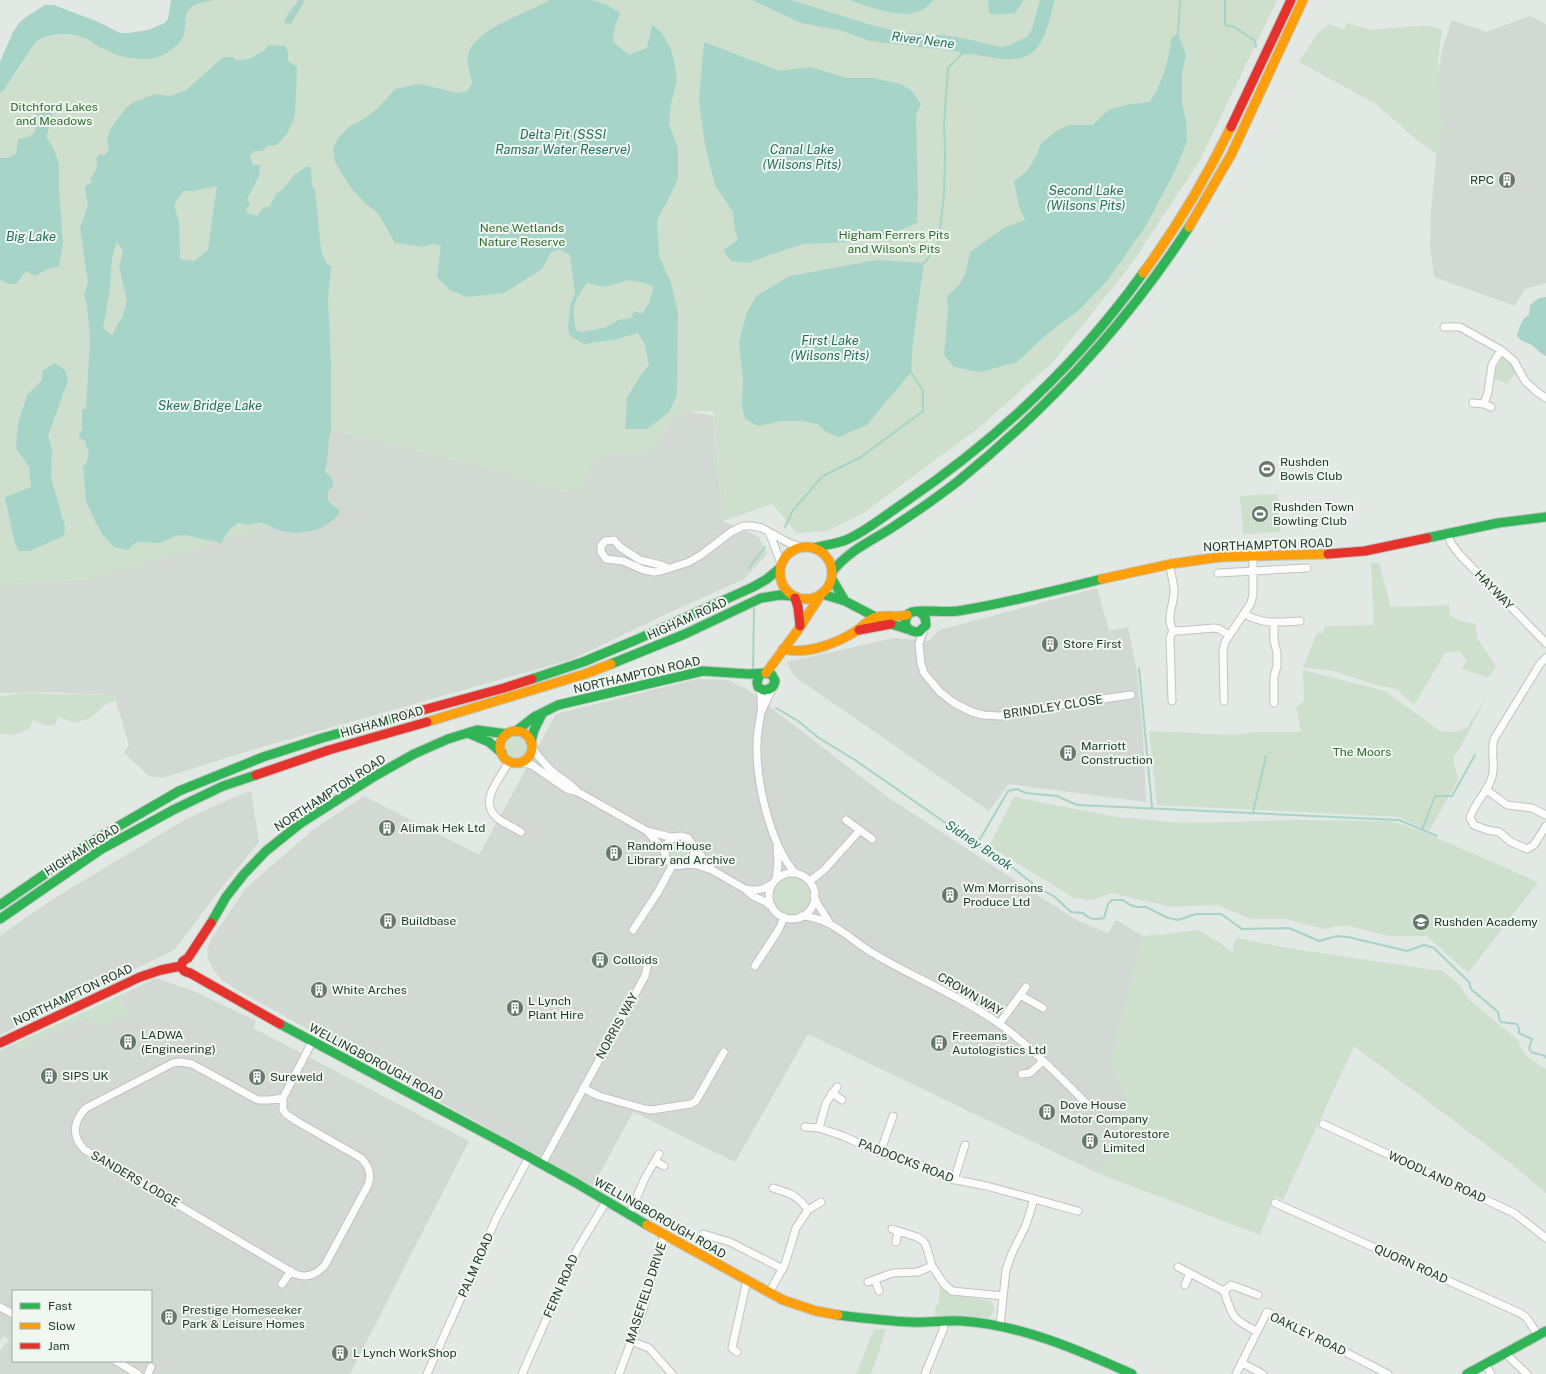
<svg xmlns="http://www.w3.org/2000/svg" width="1546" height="1374" font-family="'Public Sans',sans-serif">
<rect width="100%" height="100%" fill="#e2e8e3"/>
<path fill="#d1d9d2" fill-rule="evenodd" d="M1530,16L1546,24V283L1525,289L1515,306L1434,277L1430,244L1431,211L1440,121L1438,74L1442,50L1452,20L1486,32Z
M686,411L713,416L723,521L759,537L767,554L744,579L662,616L573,659L248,751L163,778L149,776L124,753L129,745L114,695L47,692L0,693V585L89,579L139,564L331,430L485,467L565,492L585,483L592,463L602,456L613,453L643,455L655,448L671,422L678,415Z
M1097,588L1109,631L1128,627L1137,672L1143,735L1146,802L1009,784L989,811L794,676L787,662L894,638L929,641L939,630Z
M697,679L728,680L748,690L886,796L1076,920L1108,933L1116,920L1143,936L1111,1063L1128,1103L1100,1174L808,1034L735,1162L633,1112L593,1186L237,990L222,980L214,971L209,961L207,952L210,941L246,888L314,829L364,796L479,855L556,714Z
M251,791L259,842L222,887L174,950L0,1035V936L50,901L184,820L230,799Z
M156,978L196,992L256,1021L253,1028L469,1141L350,1374H0V1351L9,1340L4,1336L0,1341V1051L14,1044L18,1050L88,1016L128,1014L119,996ZM13,1291H151V1361H13Z"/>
<path fill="#cee0cd" d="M214,0H1277L1199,162L1130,266L1053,362L976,430L862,514L827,531L797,533L772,504L723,521L713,411C681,411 678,410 661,438C658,443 655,449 650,452C635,461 617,448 602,456C585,465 590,485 578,490C563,497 532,481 516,478V477L485,467L331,430L323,512L89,579L0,585V93L4,90L22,64L29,50L37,40L58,35L80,36L100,48C108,48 116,55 123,57C132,60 140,59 149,59L186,21C187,4 200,4 214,0Z
M1347,23L1371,30L1426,25L1442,29L1438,61L1441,125L1438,155L1418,141L1376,104L1299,62L1317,34L1330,24L1344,30Z
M1503,356L1516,368V373L1507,384L1493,378L1496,368Z
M1278,494L1280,532L1243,534L1240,496Z
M1371,563H1379L1391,607L1449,605L1450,615L1459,621L1476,624L1477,638L1496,666L1488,678L1461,668L1467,661L1459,651L1445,653L1414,705L1396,689L1380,686L1333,671L1303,667L1317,633H1323L1325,626L1374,625Z
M1303,670L1385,691L1440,731L1455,732L1467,728L1488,693L1465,739L1453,758L1458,780L1429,831L1399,817L1157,805L1149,731L1234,735L1258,732H1301L1296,708L1304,701Z
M21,693L114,695L115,701L106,704L91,718L74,723L59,717L55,725L47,726L33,720L29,729L14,735L0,734V697Z
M506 747a11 11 0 1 1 22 0a11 11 0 1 1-22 0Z
M1014,797L1116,817L1182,823L1298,820L1392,821L1428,834L1538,882L1468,973L1427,936H1389L1345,925L1323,929L1287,919H1251L1218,905L1171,907L1112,893L1091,900L1074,898L989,846Z
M669 851a11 11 0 1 1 22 0a11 11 0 1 1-22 0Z
M774 896a18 18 0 1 1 36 0a18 18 0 1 1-36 0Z
M1198,930L1220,943L1233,953V946L1237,938L1287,948L1442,971L1460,985L1468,999L1519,1041C1520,1055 1535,1062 1546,1069V1193L1509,1162L1354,1046L1283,1200L1275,1196L1260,1235L1100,1174L1128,1103L1111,1063L1143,936L1167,934Z
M119,996L128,1014L95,1028L88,1016L18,1050L14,1044Z
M939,1286L951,1294L991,1301L994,1306L993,1313L988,1318L960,1315L935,1317V1308C941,1302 940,1294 939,1286Z
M874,1329H886L875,1364L870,1374H856Z"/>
<path fill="#a6d4c8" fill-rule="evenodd" d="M171,0H214C206,2 194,3 189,10C184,16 186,27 184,34C180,47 161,59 147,59C137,59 127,59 117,55C111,53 106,48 100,48C94,44 88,39 81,37C69,32 43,34 34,44L4,90L0,93V62L13,32L19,23L26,17L45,5H54L96,21L120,33H128L148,30L165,23L168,19Z
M297,0H305L291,24L284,23L289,12L297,3Z
M550,0H592L607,5L620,13L615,26L613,42L629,55L647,48L652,25L662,33L671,49L675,66L677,80L671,104L669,124L678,148V178L669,198L657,220L659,256L671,283L678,313L677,395L669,412L647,429H625L627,398L640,376L649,365L645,344L638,333L617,339L584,344L570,336L568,327L570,306L575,293L570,255L560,249L551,252L542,269L504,293L467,297L450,290L437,277L441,246L433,244L423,247L395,243L378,213L365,203L351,188L341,172L335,162L333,149L338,138L349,127L365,118L378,108L395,89L420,84L458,93L467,91L472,83C471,76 466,61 468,55C474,28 529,13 550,0ZM628,280L645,283L654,287L649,303L642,314L634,311L631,318L618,320L604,328L581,332L576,330C571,304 573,304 587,283L605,287Z
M752,0H791L871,25L906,33L941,35L967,39L1000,47L1011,45L1028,36L1032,29L1040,0H1055C1050,14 1048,31 1040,44C1026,66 999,59 978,55C972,54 966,55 960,54V52L955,51L870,41L843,31L801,23Z
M849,0H934C930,3 926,8 922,10C902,21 869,6 849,0Z
M988,0H1024L1015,13L996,15L989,13Z
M1178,33L1186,54L1182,74V104L1186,120L1187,141L1174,173L1145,227L1108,280L1079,310L1046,335L1017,362L981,372L954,367L944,355L948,311L947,296C967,279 965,276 970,252L1005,227L1025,220L1019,206L1014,181L1027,171L1035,158L1041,144L1056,131L1069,125H1093L1108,110L1126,105L1150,102C1162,83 1169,61 1171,39Z
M704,42L780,71L810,67L847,78H874L900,84L911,90L921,104L916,115L918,196L917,223L893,233L847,242L803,244L775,253L749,263L731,261L723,250L738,240L735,230L733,212L715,185L705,145L699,100Z
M268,45L285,46L288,51V61L297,67L295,116L287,134L275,146L269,145L262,151H254L250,156L253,165H260L259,176L247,199L250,204L246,209L248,213L257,216L263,208L270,206L276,194L283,189L294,175L307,166L311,168L312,186L315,189L321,250L326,263L331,267L328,298L331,365V430C327,444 329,458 325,472C331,476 333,479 333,487L329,490C325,503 331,503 340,511C330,530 301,536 282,531C275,529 269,525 262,523C256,522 252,525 247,525C244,525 241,523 238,523L229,530L221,543L185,535L176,536L160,543L139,542L133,544L128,550L114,547L103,535L95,521L86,501L83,465H86L89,449L86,447V442L80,438L79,434L82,430V410L86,408C87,403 86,398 87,393L90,339L87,304L84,294L88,283L80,228L88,206L85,188L87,185L91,183V178C96,171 99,167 96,159L100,154L104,155L109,151L107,139L111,128L126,108L134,102L154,94L169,96L185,91L223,57H233L236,60C248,61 256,56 266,49ZM217,186L208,250L194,261L180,259L179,222L174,205L183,191H194ZM117,242L123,252L119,266L127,301L122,317L112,335L103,328L110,290L112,257Z
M41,101L49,108L53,115L46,137L53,147L59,164V189L63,244L59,267L48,269L35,276L26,271L16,284H9L0,280V158H8L16,153L18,139L28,137L35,132L37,119L33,108Z
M877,260L924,263L913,341L911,372L867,425L839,437L826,432L818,424L801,421H782L758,426L745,419L742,406L743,379L739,342L746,315L756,296L790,276Z
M1546,297V356C1540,353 1538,350 1533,346C1527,341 1523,344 1517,336C1520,327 1520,320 1529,315L1530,305L1539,298Z
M55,363L65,370L68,380L48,436L52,451L51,478L65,527L64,536L29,551H19L15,544L5,497L31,487L29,467L16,448L18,424L27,395L42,380V371Z"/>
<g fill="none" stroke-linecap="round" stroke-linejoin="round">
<path stroke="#a6d4c8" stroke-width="2" d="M1225,0V23L1226,25L1234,27L1255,41L1256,47
M1178,33L1180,0
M924,263L938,246L944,195L945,154L944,124L948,68L964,52
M785,527L793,510L823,476L861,457L923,411V391L911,372
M749,568L765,547
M753,668L754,609
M1139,668L1152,807
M776,708L798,721L819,738L855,760L999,860L1013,868L1037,887L1055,897L1071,912L1083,913C1090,920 1095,920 1104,918L1108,904L1112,900H1123L1130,905L1138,907H1146L1168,918L1178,920L1196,914H1221L1242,929L1289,928L1319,941L1337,936L1348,937L1407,951L1424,945L1434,948L1469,982L1471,989L1498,1012L1499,1018L1501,1022L1517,1024L1519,1029V1033L1532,1039L1529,1048L1531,1052L1545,1056L1546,1058
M1253,813L1266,756
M1422,830L1435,796H1452L1475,755
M973,842L980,839L1008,791L1017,789L1026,793L1057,796L1077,805L1399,820L1437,836"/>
<g stroke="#bfc4c0" stroke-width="9">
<path id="street" d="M1444,327H1460L1501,350L1514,361L1525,381L1537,392L1546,398
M1473,403L1484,404L1491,407
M1484,404L1488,392L1492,365L1501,350
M769,532L781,563
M1447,533L1451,543L1459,554L1546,643
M1169,564C1171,572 1173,581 1174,589C1175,603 1165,618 1173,630
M668,568L661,565L640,560L620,547L614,540L605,541L601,546V552L606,559L623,561L644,570L654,572L661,571L689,562L701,555L731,532L743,526H752L762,528L789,543L801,547
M1218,573L1307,568
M1245,614C1263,625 1280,622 1300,621
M1274,622V641L1277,652V666L1274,677V703
M924,629L919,644L921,664L924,673L940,692L954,703L972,712L983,715L1000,716L1027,713L1060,705L1131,695
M1173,630L1178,631L1214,628L1219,629L1229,635
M1546,658L1540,664L1494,739C1490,752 1496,764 1492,777C1488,792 1474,803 1470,818L1474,825L1487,830L1499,832L1511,842L1527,849L1534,845L1546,826
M760,689C761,697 762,706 761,713C759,724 757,733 757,744C756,782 770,844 795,873
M1172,701L1170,638L1173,630
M1224,701L1223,650L1225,642L1251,603L1253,594V555
M762,710L773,687
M532,748C539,757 545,765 553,772C562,779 571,784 578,792
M509,761C502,777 477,800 497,818C503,823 514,827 521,832
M521,762L532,765L567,789L578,792L647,831L665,852
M1487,790L1507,805L1532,808L1546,815
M846,820L872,839
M647,831L670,837L682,836L688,838L712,870
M675,837C670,840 667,842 665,848C661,871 698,872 694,847
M687,864L697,865L712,870L745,889L753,896L764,901L772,907
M769 896a23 23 0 1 1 46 0a23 23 0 1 1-46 0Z
M776,879L778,864L777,847
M810,881L824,870L860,830
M745,889C756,891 763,890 772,884
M814,896L817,903L829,922
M802,916C833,918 851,941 876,955C917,979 962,997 1001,1025C1032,1048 1059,1076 1086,1103
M633,930L658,892L673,864
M755,966L779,929L784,917
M1020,995L1043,1008
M999,1024L1026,987
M1022,1074L1030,1073L1043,1061
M583,1088L599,1096L645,1109L651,1110L691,1104L696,1101L724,1052
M832,1093L842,1100
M283,1098L269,1100H258L192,1064L180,1062L173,1063L86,1108C73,1121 71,1137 85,1150L295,1274C307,1279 317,1274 325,1265L368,1185C372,1174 369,1166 361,1158L298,1122L286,1114L283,1110V1098L312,1042
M1323,1124L1514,1213L1546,1238
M805,1127L819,1128L843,1136L880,1153L921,1165L946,1178L987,1186L1078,1211
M819,1128L826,1103L837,1087
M880,1153L893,1116
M655,1161L664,1166
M542,1164L645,976L648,963
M954,1180L965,1145
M773,1188C790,1193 797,1195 808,1210L821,1202
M1275,1203L1520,1313L1526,1317L1538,1335
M629,1215L645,1178L659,1154
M892,1229L917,1237L923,1241L926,1245L932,1266L944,1284L952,1291L1003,1296
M703,1234L730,1242L783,1269
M896,1242L898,1232
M1178,1267L1224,1291C1232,1316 1232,1319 1256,1331
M875,1280L879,1291
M868,1282L893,1273L918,1272L932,1266
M282,1284L291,1271
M1185,1285L1190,1273
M1224,1291L1231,1285L1258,1295
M769,1293L785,1264L796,1228L808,1210
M0,1307L13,1314
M1000,1326L1006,1270L1012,1253L1026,1225L1034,1199
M631,1341L649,1348L672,1374
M737,1352L732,1348L747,1280
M1505,1353L1527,1374
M116,1361L138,1374
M1242,1363L1263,1374
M1485,1364L1491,1374
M148,1374L151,1367
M427,1374L497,1217L529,1157
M522,1374L578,1248L606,1202
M619,1374L643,1310L656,1255L665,1235
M925,1374L943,1330L945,1321
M1236,1374L1267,1312L1388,1374"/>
</g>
<g stroke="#c0c6c1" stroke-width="11">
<path id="fast" d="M1427,538L1498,523L1546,517
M814,548C824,545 836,544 846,540C865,532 887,514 905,502C996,440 1079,362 1143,273
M832,572C847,552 869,542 890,529C913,514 935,499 957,482C1046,410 1127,323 1189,227
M832,579L845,601
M822,594L845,601L885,622L907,629
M920,612L925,617L926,625L919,632C911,632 906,629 905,621L908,614L912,612C927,609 943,613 958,611C1007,603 1054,591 1102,579
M611,664L685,634L761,598L780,595L791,596
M532,679L583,662L638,639L753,587L767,579L779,569
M516,731L534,717L558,705L703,671L749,674L766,673L772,675L775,681C774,687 770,690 763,690L758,687L757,682L760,674
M468,733L489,742L502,753
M531,742L534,730L542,714
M0,905L93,841L179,791L263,757L322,738L401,716
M0,919L100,850L173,810L223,786L256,775
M211,923L226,897L244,874L266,851L301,823L375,776L414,754L448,739L477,730L507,734
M280,1024L507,1145L576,1183L647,1225
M838,1315C862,1318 887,1321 911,1322C928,1323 945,1320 962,1321C1022,1325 1078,1350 1132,1374
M1467,1374L1546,1331"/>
</g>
<g stroke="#c0c6c1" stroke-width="11">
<path id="slow" d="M1189,227L1231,155L1303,0
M1143,273C1177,227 1206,178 1231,127
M780 573a26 26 0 1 1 52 0a26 26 0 1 1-52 0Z
M1102,579L1171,564L1220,557L1328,554
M783,649C806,655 836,644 856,631C862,627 867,621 874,618C884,614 896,618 907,615
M766,673L798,630L820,596
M427,722L585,674L611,664
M500 747a16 16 0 1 1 32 0a16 16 0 1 1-32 0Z
M647,1225L783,1300L816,1311L838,1315"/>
</g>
<g stroke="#c0c6c1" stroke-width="11">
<path id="jam" d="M1231,127L1291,0
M1328,554L1365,551L1427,538
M795,598L798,607L800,626
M859,630L891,624
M401,716L504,688L532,679
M256,775L329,750L427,722
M211,923L188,958L183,961L181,966C183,971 185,972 190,973L280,1024
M0,1043L140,977L161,970L181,966"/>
</g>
<use href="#street" stroke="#fbfcfb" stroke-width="7"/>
<use href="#fast" stroke="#30b455" stroke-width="9"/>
<use href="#slow" stroke="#ff9f0a" stroke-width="9"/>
<use href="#jam" stroke="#e5322d" stroke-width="9"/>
</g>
<defs>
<g id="building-disc" transform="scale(0.9)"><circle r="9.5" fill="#65766b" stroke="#f0f7f1"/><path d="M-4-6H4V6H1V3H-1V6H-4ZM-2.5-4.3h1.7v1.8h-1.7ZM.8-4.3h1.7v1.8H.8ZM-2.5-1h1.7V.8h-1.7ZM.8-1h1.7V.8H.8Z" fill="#fff"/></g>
<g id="stadium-disc" transform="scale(0.9)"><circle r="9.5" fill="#65766b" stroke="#f0f7f1"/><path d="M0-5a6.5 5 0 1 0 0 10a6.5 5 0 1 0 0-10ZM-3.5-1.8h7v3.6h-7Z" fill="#fff"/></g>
<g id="school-disc" transform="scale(0.9)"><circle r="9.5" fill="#65766b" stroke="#f0f7f1"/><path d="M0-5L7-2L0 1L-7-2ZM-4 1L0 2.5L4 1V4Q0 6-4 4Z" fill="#fff"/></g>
</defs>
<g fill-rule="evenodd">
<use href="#building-disc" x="1507" y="180"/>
<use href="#stadium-disc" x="1267" y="469"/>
<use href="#stadium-disc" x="1260" y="514"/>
<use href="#building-disc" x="1050" y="644"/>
<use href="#building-disc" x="1068" y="753"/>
<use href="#building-disc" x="387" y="828"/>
<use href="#building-disc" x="614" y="853"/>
<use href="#building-disc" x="950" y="895"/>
<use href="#building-disc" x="388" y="921"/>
<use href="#school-disc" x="1421" y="922"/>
<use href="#building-disc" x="600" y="960"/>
<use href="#building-disc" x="319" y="990"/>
<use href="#building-disc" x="515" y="1008"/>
<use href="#building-disc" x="128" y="1042"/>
<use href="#building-disc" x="939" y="1043"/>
<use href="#building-disc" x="49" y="1076"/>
<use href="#building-disc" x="257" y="1077"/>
<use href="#building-disc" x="1047" y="1112"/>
<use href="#building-disc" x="1090" y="1141"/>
<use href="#building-disc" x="169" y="1317"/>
<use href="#building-disc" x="340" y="1353"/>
</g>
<g text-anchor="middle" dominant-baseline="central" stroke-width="4" stroke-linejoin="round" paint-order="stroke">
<g font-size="12" fill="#306c30" stroke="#f0f7f1">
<text x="54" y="107">Ditchford Lakes<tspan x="54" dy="14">and Meadows</tspan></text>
<text x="522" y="228">Nene Wetlands<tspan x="522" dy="14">Nature Reserve</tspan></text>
<text x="894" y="235">Higham Ferrers Pits<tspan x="894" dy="14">and Wilson's Pits</tspan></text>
<text x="1362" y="752">The Moors</text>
</g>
<g font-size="12" fill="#22392a" stroke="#f0f7f1" text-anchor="start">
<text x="1494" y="180" text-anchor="end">RPC</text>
<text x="1280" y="462">Rushden<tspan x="1280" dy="14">Bowls Club</tspan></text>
<text x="1273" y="507">Rushden Town<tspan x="1273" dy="14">Bowling Club</tspan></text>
<text x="1063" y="644">Store First</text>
<text x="1081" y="746">Marriott<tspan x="1081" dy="14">Construction</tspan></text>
<text x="400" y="828">Alimak Hek Ltd</text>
<text x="627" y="846">Random House<tspan x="627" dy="14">Library and Archive</tspan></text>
<text x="963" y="888">Wm Morrisons<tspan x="963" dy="14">Produce Ltd</tspan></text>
<text x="401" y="921">Buildbase</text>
<text x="1434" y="922">Rushden Academy</text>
<text x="613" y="960">Colloids</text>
<text x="332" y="990">White Arches</text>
<text x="528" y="1001">L Lynch<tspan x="528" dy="14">Plant Hire</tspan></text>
<text x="141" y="1035">LADWA<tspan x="141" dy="14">(Engineering)</tspan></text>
<text x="952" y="1036">Freemans<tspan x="952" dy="14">Autologistics Ltd</tspan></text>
<text x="62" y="1076">SIPS UK</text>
<text x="270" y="1077">Sureweld</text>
<text x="1060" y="1105">Dove House<tspan x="1060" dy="14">Motor Company</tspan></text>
<text x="1103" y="1134">Autorestore<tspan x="1103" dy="14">Limited</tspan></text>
<text x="182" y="1310">Prestige Homeseeker<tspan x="182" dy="14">Park &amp; Leisure Homes</tspan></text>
<text x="353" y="1353">L Lynch WorkShop</text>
</g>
<g font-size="12" fill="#22392a" stroke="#f0f7f1">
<text transform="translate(1268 545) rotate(-2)">NORTHAMPTON ROAD</text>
<text transform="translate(1494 590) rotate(46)">HAYWAY</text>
<text transform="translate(687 619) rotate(-24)">HIGHAM ROAD</text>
<text transform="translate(637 675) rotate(-13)">NORTHAMPTON ROAD</text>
<text transform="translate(1053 707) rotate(-9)">BRINDLEY CLOSE</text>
<text transform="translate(382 722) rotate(-16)">HIGHAM ROAD</text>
<text transform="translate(330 793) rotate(-33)">NORTHAMPTON ROAD</text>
<text transform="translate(82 850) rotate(-32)">HIGHAM ROAD</text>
<text transform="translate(970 994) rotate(30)">CROWN WAY</text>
<text transform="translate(73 995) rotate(-25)">NORTHAMPTON ROAD</text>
<text transform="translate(617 1026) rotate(-61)">NORRIS WAY</text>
<text transform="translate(376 1062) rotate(28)">WELLINGBOROUGH ROAD</text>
<text transform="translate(906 1161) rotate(21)">PADDOCKS ROAD</text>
<text transform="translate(1437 1177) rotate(25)">WOODLAND ROAD</text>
<text transform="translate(135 1179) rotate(30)">SANDERS LODGE</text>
<text transform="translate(660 1218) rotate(30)">WELLINGBOROUGH ROAD</text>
<text transform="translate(1411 1264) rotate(24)">QUORN ROAD</text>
<text transform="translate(476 1265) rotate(-66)">PALM ROAD</text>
<text transform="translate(561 1286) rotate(-66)">FERN ROAD</text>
<text transform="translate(646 1293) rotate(-72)">MASEFIELD DRIVE</text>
<text transform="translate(1308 1334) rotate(26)">OAKLEY ROAD</text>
</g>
<g font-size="13" font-style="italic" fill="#226f5e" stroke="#f0f7f1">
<text transform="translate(923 40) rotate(7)">River Nene</text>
<text x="563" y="134">Delta Pit (SSSI<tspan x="563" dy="15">Ramsar Water Reserve)</tspan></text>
<text x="802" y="149">Canal Lake<tspan x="802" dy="15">(Wilsons Pits)</tspan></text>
<text x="1086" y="190">Second Lake<tspan x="1086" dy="15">(Wilsons Pits)</tspan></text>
<text x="31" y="236">Big Lake</text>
<text x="830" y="340">First Lake<tspan x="830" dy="15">(Wilsons Pits)</tspan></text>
<text x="210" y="405">Skew Bridge Lake</text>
<text transform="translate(979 845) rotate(34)">Sidney Brook</text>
</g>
</g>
<rect x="12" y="1290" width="140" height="72" fill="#f0f7f1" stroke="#9eaba1"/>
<rect x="20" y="1303" width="20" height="6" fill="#30b455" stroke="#9eaba1"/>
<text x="48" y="1310" font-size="12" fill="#22392a">Fast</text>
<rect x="20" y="1323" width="20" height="6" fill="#ff9f0a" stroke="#9eaba1"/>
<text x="48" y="1330" font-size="12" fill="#22392a">Slow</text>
<rect x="20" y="1343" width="20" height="6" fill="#e5322d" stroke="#9eaba1"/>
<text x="48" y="1350" font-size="12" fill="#22392a">Jam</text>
</svg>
